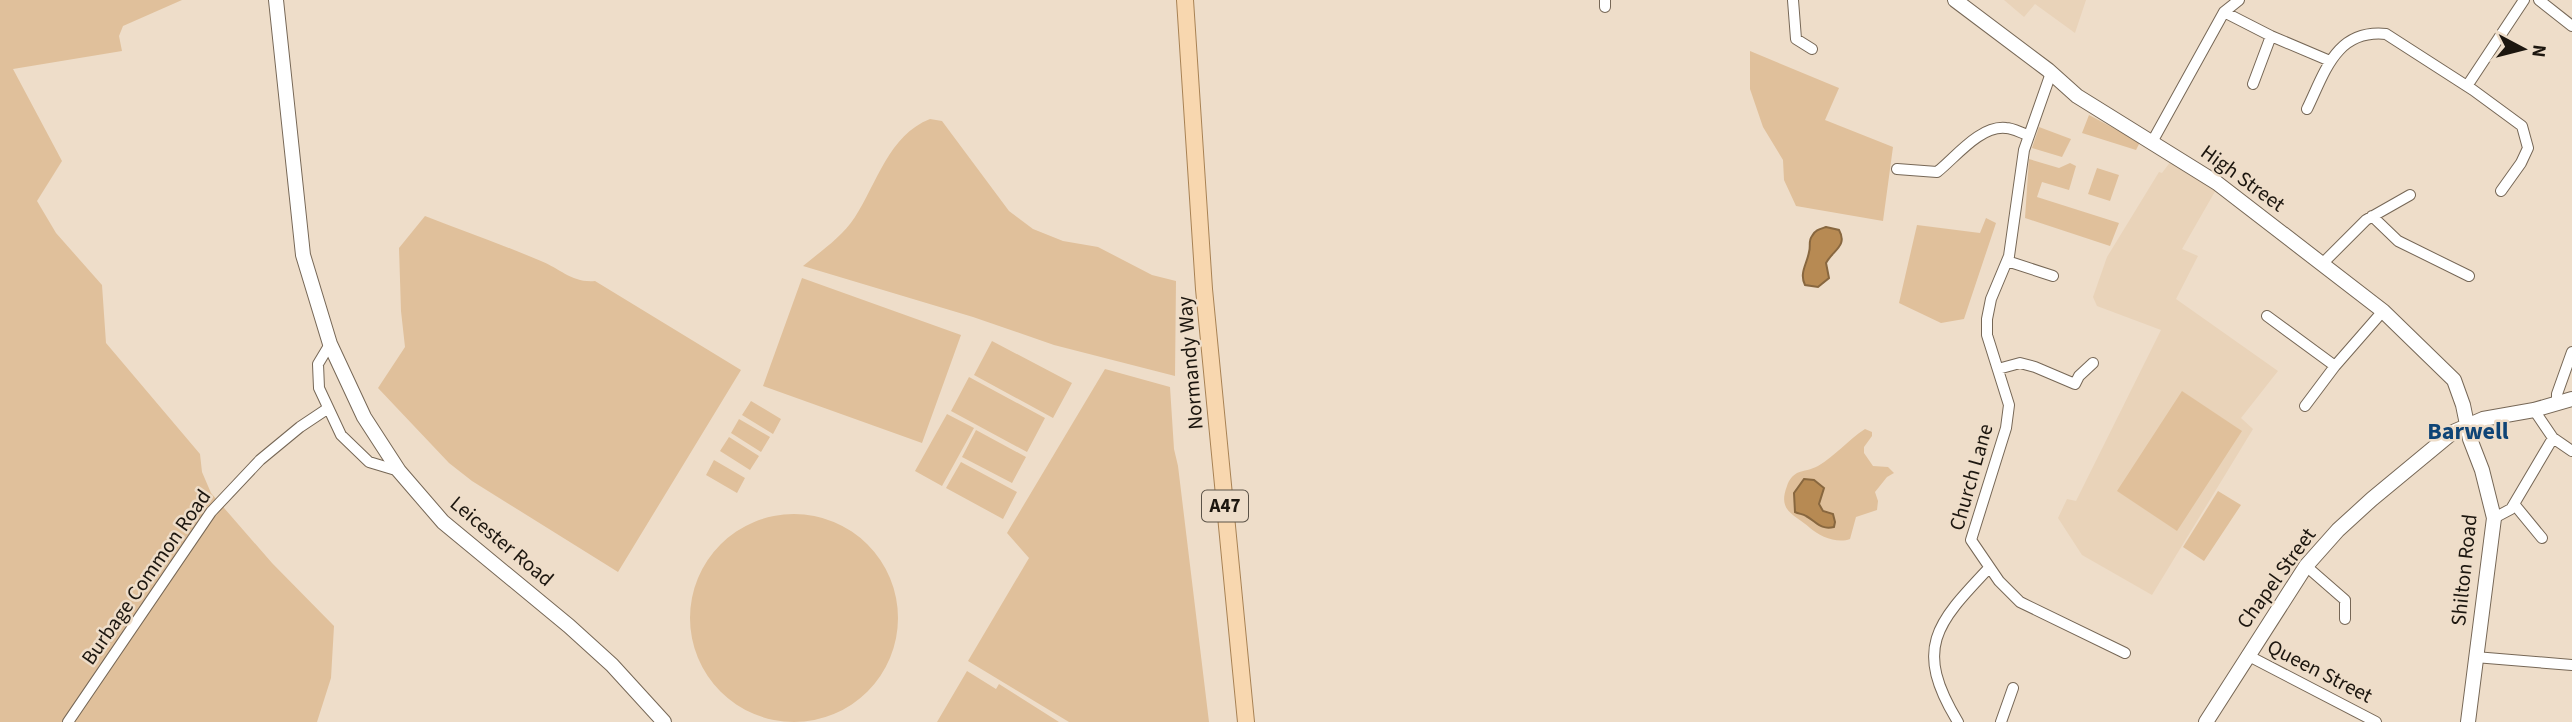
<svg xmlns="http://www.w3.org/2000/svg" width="2572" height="722" font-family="'Source Sans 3',sans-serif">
<rect width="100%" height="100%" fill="#eeddc9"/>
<path fill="#e9d3b9" d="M2004,0H2086L2075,33L2035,4L2024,17Z
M2171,161L2217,188L2182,249L2198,256L2176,299L2278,371L2241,418L2253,429L2152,595L2082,555L2058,518L2067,499L2076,501L2161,330L2097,306L2093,297L2107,257L2159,172L2162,173Z"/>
<path fill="#e0c09b" d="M0,0H182L123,26L119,36L122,51L13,69L62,161L37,201L56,233L102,285L106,343L200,454L202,472L211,493L272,563L334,626L331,678L317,722H0Z
M1750,51L1839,88L1825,120L1893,147L1883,221L1796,206L1784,180L1783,160L1763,127L1750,89Z
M2089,115L2140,142L2136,150L2082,133Z
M930,119L942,121L1009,211L1033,229L1063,241L1098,247L1152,275L1176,281L1175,376L1054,345L973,317L803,266C822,250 841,238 855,217C877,183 889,135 930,119Z
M2039,127L2071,139L2062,157L2032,148Z
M2029,159L2059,168L2070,163L2076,166L2069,190L2042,182L2037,197L2119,223L2110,246L2025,218Z
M2097,168L2119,175L2110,201L2088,194Z
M425,216C464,231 503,245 541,261C561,269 572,283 595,281L741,370L618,572L472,481L449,463L378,388L405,347L401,311L399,248Z
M1986,218L1996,223L1964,319L1941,323L1899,303L1917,225L1980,233Z
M802,278L961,335L922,443L763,386Z
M992,341L1072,383L1053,418L974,375Z
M1105,369L1170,387L1174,449L1178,466L1209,722H1069L968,661L1029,558L1007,533Z
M969,377L1045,418L1027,452L951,411Z
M2182,391L2242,431L2177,531L2117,491Z
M751,401L781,419L773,434L742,415Z
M947,414L974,428L942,486L915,471Z
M739,419L770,437L761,452L731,433Z
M1865,429L1872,432V436L1864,447V453L1873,466L1888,467L1894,473L1887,477L1875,492L1878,501L1877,510L1856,517L1850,539C1837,544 1819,536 1810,528C1795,514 1777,512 1787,486C1789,480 1792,476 1797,473C1804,470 1811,470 1818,466C1835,456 1848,440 1865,429Z
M976,430L1026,457L1012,483L962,457Z
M729,437L759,456L750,470L720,451Z
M714,460L745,478L737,493L706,475Z
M961,462L1017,492L1003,519L946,488Z
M2218,491L2241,505L2204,561L2183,547Z
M690 618a104 104 0 1 1 208 0a104 104 0 1 1-208 0Z
M967,671L996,689L999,684L1059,722H937Z"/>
<path fill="#b78a53" stroke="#88673f" stroke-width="2" d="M1826,227L1839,230C1848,246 1833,250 1826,263L1829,278L1818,287L1805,285C1799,273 1807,264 1809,252C1811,246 1808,241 1812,236C1815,230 1820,229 1826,227Z
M1804,479L1814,480L1824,488L1819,504L1823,511L1833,514L1835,522L1834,527C1820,530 1817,522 1806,516C1803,514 1799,514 1795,512L1794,493Z"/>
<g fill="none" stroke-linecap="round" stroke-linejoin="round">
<g stroke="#766756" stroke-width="12">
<path id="street" d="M1793,0L1796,39L1812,49
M2539,0L2572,26
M1605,7V0
M2224,12L2271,36L2330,61
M2051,73L2024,150L2009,256L1991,299L1987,319V335L2009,405L2006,428L1971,540L1999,581L2020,602L2125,653
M2253,84L2271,36
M2467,86L2524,0
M2307,109C2325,72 2336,29 2386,34L2473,90L2522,126L2528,148L2521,163L2501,191
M2152,142L2224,12L2239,0
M1897,169L1937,172C1955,158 1980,125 2006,128C2013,128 2021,133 2028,135
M2372,216L2398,241L2469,276
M2007,261L2053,276
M2322,264L2366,220L2410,195
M2267,316L2335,366
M330,344L318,364L319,388L341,435L369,462L399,471
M1998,369L2020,363L2035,367L2075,384L2079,376L2093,363
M2557,404V394L2572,352
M2305,406L2335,366L2383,311
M2534,410L2553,438L2572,451
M2514,504L2542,538
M2494,518L2511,509L2553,438
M2306,566L2345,600V619
M2247,655L2376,722
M2475,657L2572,665
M68,722L211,512L260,460L300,427L327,409
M1958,722C1913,648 1936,624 1989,568
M2001,722L2013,688"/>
</g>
<g stroke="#766756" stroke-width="16">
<path id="secondary" d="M276,0L303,255L330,344L364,417L399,471L443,522L569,626L612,665L664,722
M1955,0L2048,70L2077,96L2217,183L2383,311L2454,380L2463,405L2470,439L2482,470L2494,518L2468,722
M2206,722L2306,566L2338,530L2372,499L2453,432L2483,419L2534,410L2572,399"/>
</g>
<g stroke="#a88254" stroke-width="18">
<path id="primary" d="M1185,0L1204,289L1246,722"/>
</g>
<use href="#street" stroke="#fff" stroke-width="10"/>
<use href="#secondary" stroke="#fff" stroke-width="14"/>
<use href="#primary" stroke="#f8d7af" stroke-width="16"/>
</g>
<g text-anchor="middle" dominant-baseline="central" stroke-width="5" stroke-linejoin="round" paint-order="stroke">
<rect fill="#eeddc9" stroke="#5b5247" stroke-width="2" x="1202" y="490.5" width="46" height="31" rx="5"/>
<g font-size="19" font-weight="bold" fill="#1c160f">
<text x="1225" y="506">A47</text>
</g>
<g font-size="21" fill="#1c160f" stroke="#eeddc9">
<text transform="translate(2243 178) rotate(36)">High Street</text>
<text transform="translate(1190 363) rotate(-95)">Normandy Way</text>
<text transform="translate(1971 477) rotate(-74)">Church Lane</text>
<text transform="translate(502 541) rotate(40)">Leicester Road</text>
<text transform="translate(2464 570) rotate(-84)">Shilton Road</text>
<text transform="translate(146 577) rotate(-55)">Burbage Common Road</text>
<text transform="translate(2276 578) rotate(-54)">Chapel Street</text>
<text transform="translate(2320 671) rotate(27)">Queen Street</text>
</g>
<g font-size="24" font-weight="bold" fill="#0f4476" stroke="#eeddc9">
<text x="2468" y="431">Barwell</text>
</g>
</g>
<g transform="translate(2523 49) rotate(97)" stroke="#eeddc9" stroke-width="5" paint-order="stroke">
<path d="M0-5L12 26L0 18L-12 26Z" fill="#1c160f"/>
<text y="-10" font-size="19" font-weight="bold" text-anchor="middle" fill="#1c160f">N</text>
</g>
</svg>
